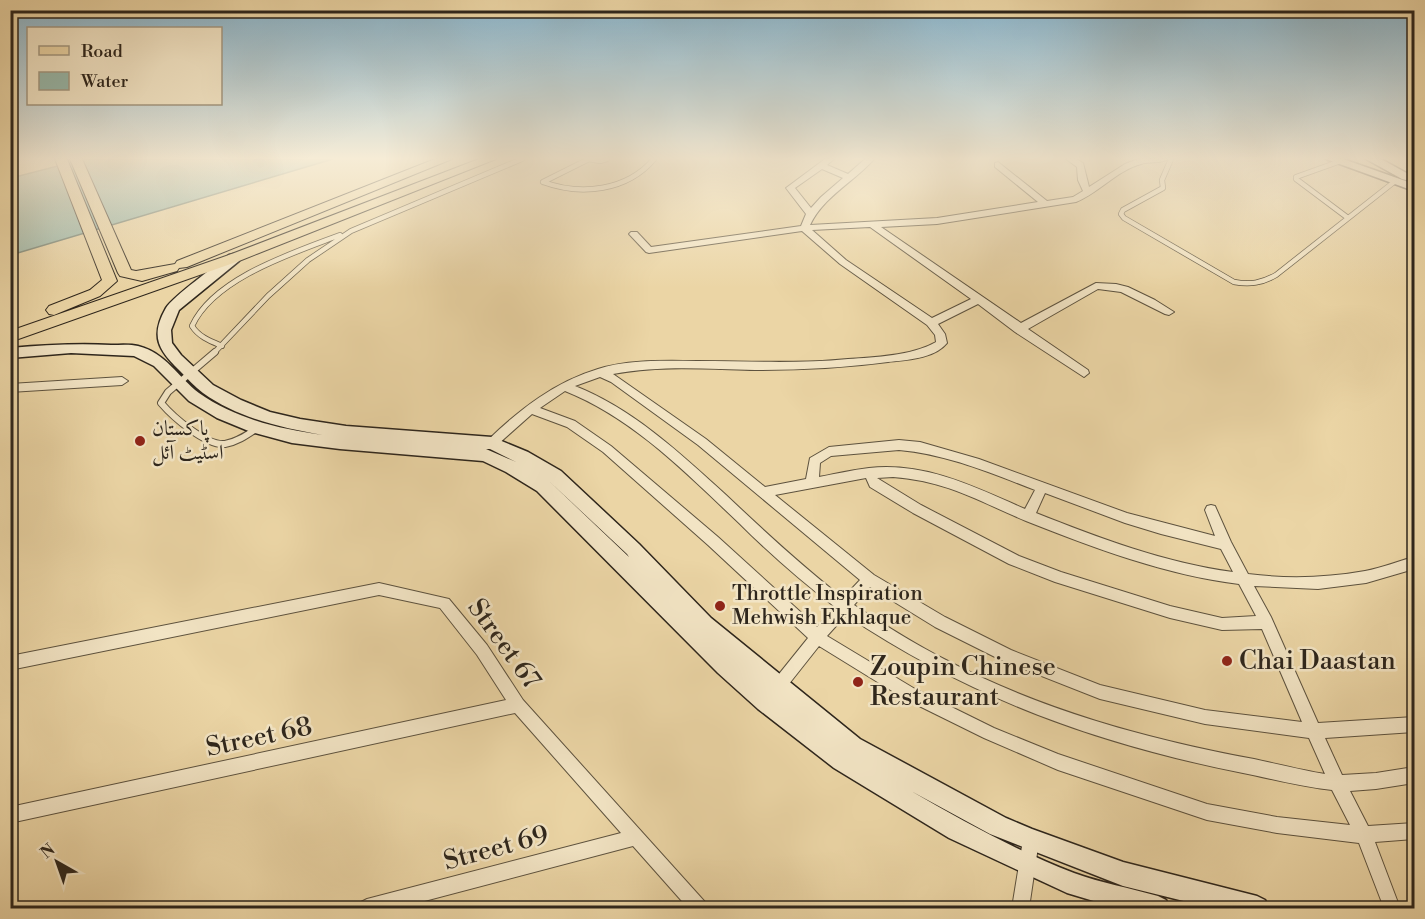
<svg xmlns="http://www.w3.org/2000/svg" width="1425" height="919" font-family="'Libre Bodoni',Amiri,serif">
<rect width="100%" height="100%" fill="#ebd5a5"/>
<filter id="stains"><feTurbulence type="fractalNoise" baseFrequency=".00333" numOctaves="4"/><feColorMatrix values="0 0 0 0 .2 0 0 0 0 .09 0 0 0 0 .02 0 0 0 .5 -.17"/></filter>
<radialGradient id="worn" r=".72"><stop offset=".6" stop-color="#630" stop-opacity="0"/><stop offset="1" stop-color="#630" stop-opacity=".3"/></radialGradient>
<path fill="#98b8aa" stroke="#6e7e71" stroke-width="1.5" d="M85,159H333L11,255V178Z"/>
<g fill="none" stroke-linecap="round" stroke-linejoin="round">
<g stroke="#5d523e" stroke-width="6">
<path id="lane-far1" d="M588,159L600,161L607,159
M1171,159L1162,180L1163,188L1123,210L1121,214L1124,218L1234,282C1250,285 1262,283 1276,275L1394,182
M1338,162L1296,177V179L1348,218
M543,182C581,196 627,191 654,159
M543,182L589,159
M222,346C210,341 199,337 192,326C214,278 293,253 340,235
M213,354L268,296L308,260L351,231L522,159"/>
</g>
<g stroke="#5d523e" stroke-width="8">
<path id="lane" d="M215,352L168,392L161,403C173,417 206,446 225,444C237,442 247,435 256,429"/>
</g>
<g stroke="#5d523e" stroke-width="2">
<path id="street" d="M825,159H834L827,165L848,174L865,159H874C854,182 824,196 810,225L937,218L1038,202L995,167V163L998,162L1047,201L1073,197L1083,191L1078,180L1077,167L1066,159H1076L1083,163L1089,187L1125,164L1138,159H1168C1161,164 1150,161 1141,164C1116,171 1099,193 1076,202L937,224L881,227L1021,323L1096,283L1116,284L1128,287L1155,300L1174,312L1169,315L1165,314L1121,292L1098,289L1028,329L1088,370L1089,373L1084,377L1015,332L978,304L938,324L945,334L947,343C934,359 906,360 888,362C843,368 800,370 755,370C708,369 660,365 613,374L706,439L765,487L806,479L810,458L829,447L899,440L920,442L979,459L1127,513L1215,536L1205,510L1207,506L1211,505L1215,506L1231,542L1248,574C1286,579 1326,578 1365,571C1382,568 1398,561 1414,557V569L1366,583L1318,589L1254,586L1271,617L1318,723L1414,717V732L1325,738L1342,775L1376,773L1414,767V783L1376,789L1350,791L1368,826L1414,823V839L1375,842L1400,908H1384L1359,843L1277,833L1207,820L1058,770L984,738L905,699L819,646L781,694L776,696L771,694L769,689L771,684L808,638L708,545L603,452L567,427L532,414L496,446H488L486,443L488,440C520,409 555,382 598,369C629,359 665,361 697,361C747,361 798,364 848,359C876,357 911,356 936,342L935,335L927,325L840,264L802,231L649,253L646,252L629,234L631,232H637L651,247L801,226L806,214L786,188ZM822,169L843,178L821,197L811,208L795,188ZM870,227L971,299L932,318L846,260L812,230ZM600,377L611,382L698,445L860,580L843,598C802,566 764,531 726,495C680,453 633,409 575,386ZM565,391C633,418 686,473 739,523C769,553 801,581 835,607L817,627L718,537L611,446L575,421L540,408ZM899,450C946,454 991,473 1035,490L1025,509C975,487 926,462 869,468C852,470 835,474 819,477L820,463L831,456ZM893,477C947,481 978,501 1026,521C1094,548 1166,575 1239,584L1256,616L1222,618L1170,606L1061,572L1019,556L921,505L877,478ZM866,478L870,487L913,513L1009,564L1055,582L1170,618L1222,630L1262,629L1302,722L1205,710L1100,685L1011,650L945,617L874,575L775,495ZM1045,493L1125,523L1161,534L1221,549L1233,572C1165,563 1099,538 1036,513ZM870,587L935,627L1001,660L1100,699L1205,724L1309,738L1325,774C1301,770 1277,764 1254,759C1147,739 1041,710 944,659C913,643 883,624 854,605ZM846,615C970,698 1097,744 1243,773C1273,779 1302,787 1332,790L1350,825L1277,817L1207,804L1058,754L994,728L915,689L827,636Z
M122,377L128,381L122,385L10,392V384Z
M379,583L449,599L487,645L523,700L705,902L707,908H688L633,846L398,908H359L361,902L367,899L621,833L515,713L10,823V807L506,700L477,655L440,608L379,595L10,670V656Z
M1031,832L1037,834L1039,840L1029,908H1012L1023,840L1025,834Z"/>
</g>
<g stroke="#2e261c" stroke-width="3">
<path id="secondary" d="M1326,159H1343L1414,184V191Z
M1366,159H1381L1412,176L1406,180L1402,179Z
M234,254L241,258L239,261L179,310L171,330L172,343L181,355L213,385L241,400L270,412L300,419L346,426L492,437L528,452L561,471L639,544L711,618L860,739L1006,818L1032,829L1123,862L1257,896L1265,900L1269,908H1212L1123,886L990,834L911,791C963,821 1017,851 1074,873C1101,883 1130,888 1158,896L1166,900L1170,908H1117L1067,893L949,838L834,768L758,709L718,673L537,491L506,472L483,461L340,449L292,443L251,432L217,418L189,401L154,366L134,356L71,353L10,358V348C44,345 77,343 111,345C120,345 130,344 138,346C166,353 178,377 199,393C236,419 280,429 323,435C282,428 238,418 203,393C195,387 187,378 180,371C158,350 150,336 166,308C172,297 217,265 229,255ZM486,449H490L516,462ZM528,469L549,481L627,554L629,557L549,481Z"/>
</g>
<g stroke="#2e261c" stroke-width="2">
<path id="primary" d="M55,159H67L117,281L100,296L54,315L49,314L46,310L49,306L90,290L102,280Z
M70,159H82L131,270L136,271L175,264L177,261L435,159H452L187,267L179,268L177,271L142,281L120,276L118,273Z
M479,159H496L239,261L10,342V331L229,255Z"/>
</g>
<use href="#lane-far1" stroke="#f2e4c4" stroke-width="4.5"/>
<use href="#lane" stroke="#f2e4c4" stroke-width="6"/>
<use href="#street" fill="#f2e4c4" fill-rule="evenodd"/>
<use href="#secondary" fill="#f2e4c4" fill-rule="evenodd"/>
<use href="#primary" fill="#ebd5a5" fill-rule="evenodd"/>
</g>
<linearGradient id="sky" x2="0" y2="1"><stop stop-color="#88b6cf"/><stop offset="0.55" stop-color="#f6ecd6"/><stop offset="1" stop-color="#f6ecd6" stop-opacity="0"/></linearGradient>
<rect width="1425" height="288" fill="url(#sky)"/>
<g fill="#8f2418" stroke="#f2e4c4" stroke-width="2">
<circle cx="140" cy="441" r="6"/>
<circle cx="720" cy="606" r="6"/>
<circle cx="1227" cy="661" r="6"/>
<circle cx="858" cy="682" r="6"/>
</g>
<g text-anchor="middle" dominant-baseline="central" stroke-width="5" stroke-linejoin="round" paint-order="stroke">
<g font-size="21" fill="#2e261c" stroke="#f2e4c4" text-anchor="start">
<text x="152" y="429">پاکستان<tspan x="152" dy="24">اسٹیٹ آئل</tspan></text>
<text x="732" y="594">Throttle Inspiration<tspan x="732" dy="24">Mehwish Ekhlaque</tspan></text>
</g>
<g font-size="26" fill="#2e261c" stroke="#f2e4c4">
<text transform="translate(504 644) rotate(54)">Street 67</text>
<text transform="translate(259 737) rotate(-12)">Street 68</text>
<text transform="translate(496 848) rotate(-15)">Street 69</text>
</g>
<g font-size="26" fill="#2e261c" stroke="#f2e4c4" text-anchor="start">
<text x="1239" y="661">Chai Daastan</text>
<text x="870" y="667">Zoupin Chinese<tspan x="870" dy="30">Restaurant</tspan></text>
</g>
</g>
<rect width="1425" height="919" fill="none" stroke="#ebd5a5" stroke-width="36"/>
<rect x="12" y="12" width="1401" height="895" fill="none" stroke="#2e261c" stroke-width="3"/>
<rect x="18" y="18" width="1389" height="883" fill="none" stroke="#2e261c" stroke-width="1.5"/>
<rect x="27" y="27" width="195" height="78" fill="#f2e4c4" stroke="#a49881" stroke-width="1.5"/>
<rect x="39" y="46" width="30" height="9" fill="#ebd5a5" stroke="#a49881" stroke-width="1.5"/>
<text x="81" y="57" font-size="18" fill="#2e261c">Road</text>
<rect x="39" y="72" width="30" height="18" fill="#98b8aa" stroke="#a49881" stroke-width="1.5"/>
<text x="81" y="87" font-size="18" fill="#2e261c">Water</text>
<g transform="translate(57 862) rotate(320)" stroke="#f2e4c4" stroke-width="4.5" paint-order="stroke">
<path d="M0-4.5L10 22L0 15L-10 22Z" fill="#2e261c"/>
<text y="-9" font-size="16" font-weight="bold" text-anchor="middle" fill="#2e261c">N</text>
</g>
<rect width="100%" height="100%" filter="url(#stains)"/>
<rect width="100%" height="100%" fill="url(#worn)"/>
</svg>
